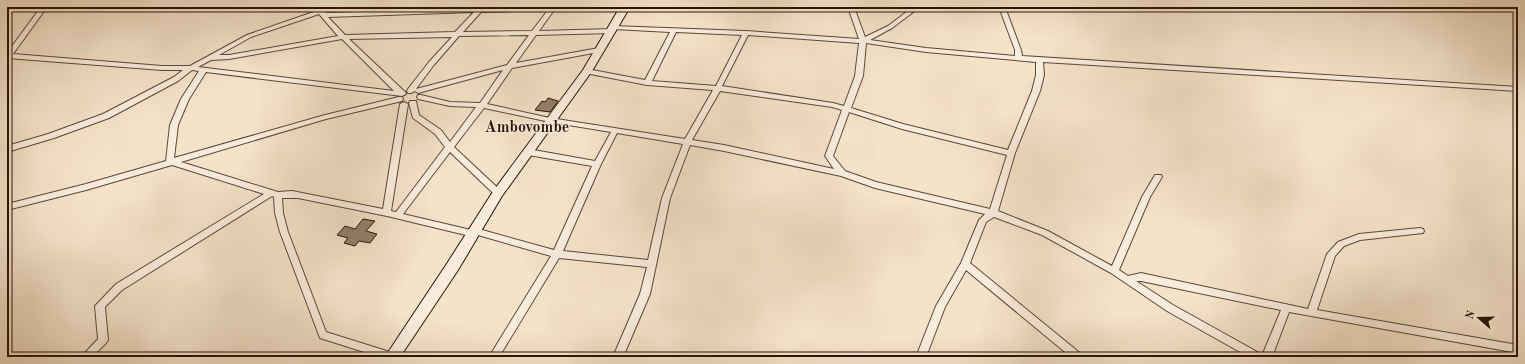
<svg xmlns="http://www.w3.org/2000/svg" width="1525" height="364" font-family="'Old Standard TT',serif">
<rect width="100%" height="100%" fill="#f4e2c9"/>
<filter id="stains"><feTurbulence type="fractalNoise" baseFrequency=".005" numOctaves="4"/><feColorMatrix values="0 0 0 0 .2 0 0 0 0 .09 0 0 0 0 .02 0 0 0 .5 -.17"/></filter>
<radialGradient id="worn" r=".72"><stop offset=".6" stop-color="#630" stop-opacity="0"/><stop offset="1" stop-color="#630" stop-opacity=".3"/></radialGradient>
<path fill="#937f6c" stroke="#2a1308" d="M548,98L558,101L550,112L535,110L542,101L545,102Z
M363,219L375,221L366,231L377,234L370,243L359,241L355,246L344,243L348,238L337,235L345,226L355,229Z"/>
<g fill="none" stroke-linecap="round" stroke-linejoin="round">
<g stroke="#5c4738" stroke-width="2">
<path id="street" d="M41,7H47L13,54L162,66H190L247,35L328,7H337L325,13L477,8L480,7L483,8L624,7L627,9L626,10H554L539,31L612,29L615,31L612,33L536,35L516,63L599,48L602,50L599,52L512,68L487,104L550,118L685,139L713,90L647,85L585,73L584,71L587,69L645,80L670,32L614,29L611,27L612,26L746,31L859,39L848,7H854L865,37L888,26L913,7H920L892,28L870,40L926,48L1015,56V50L999,7H1005L1021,50L1022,56L1518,87V91L1043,62L1044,75L1040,91L1015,153L998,211L1048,231L1112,266L1142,197L1155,175H1161L1162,177L1150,197L1119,270L1128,276L1141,273L1308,309L1327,254L1338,242L1359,234L1420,228L1423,229L1424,231L1423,233L1360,240L1344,246L1335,256L1317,310L1518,345V353L1289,312L1272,357H1249L1167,311L1111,273L1042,235L994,217L986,222L970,263L1081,354L1083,357H1071L966,270L945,307L926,357H916L936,306L961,263L979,220L985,214L875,188L841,176L724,151L690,145L670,198L650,294L623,357H613L640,294L647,267L559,258L499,357H489L551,256L478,235L474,237L387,216L298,198H282L283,213L288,232L326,332L393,353L396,354L398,357H380L320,338L280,232L275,213L274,197L272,196L122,290L105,307L108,340L106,343L92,357H81L98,339L95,306L116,284L264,194L172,165L86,190L7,210V204L86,184L166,161L170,125L181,99L199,71L192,70L178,81L109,118L54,138L7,152V146L48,134L103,114L174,77L183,70H162L7,58V53ZM548,10L532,31L463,32L481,12ZM474,12L455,32L345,35L328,17ZM319,14L338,36L229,55H219L251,37ZM676,32L742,35L716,86L652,81ZM529,35L507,65L416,89L433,66L459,36ZM748,35L859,43L855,76L844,106L833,103L722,86ZM452,37L429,62L408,89L407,91L408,93H411L415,91L418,93L503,70L480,103L450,102L421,95H418L417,97L418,99L450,106L476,107L450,142L441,130L419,115L416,101H410L409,103L413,118L435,134L445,147L396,212L391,211L408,104L404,102L400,104L383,209L292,191L278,192L181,162L326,119L402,101L403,99L402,97H399L325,115L174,158L178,125L189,99L206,72L402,96L406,94L405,92L349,39ZM342,39L394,91L198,67L211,60L229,59ZM866,43L926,52L1036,62V75L1032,91L1008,150L903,124L851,108L863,76ZM720,91L832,107L842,110L825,156L834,169L724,145L692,140ZM484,108L550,122L611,132L595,161L528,149L524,152L528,155L592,166L554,250L475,228L471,230L403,214L450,152L495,195H501L502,193L501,191L454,147ZM849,112L902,129L1007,155L990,209L876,182L845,171L833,156ZM617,133L683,144L662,198L648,260L563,251L601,164ZM1136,281H1141L1281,310L1262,356L1261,354L1173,305Z"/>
</g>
<g stroke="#2a1308" stroke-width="2">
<path id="secondary" d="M620,7H630L592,71L502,196L458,270L400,357H385L448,262L494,190L583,70Z"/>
</g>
<use href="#street" fill="#f8ecdc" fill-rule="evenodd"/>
<use href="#secondary" fill="#f8ecdc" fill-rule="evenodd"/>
</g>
<g text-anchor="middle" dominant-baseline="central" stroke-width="3" stroke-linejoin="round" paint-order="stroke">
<g font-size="16" font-weight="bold" fill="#2a1308" stroke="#f8ecdc">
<text x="527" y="128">Ambovombe</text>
</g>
</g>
<rect width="1525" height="364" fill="none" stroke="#f4e2c9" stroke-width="24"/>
<rect x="8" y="8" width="1509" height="348" fill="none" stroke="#2a1308" stroke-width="2"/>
<rect x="12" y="12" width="1501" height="340" fill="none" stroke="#2a1308"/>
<g transform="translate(1479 318) rotate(290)" stroke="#f8ecdc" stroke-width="3" paint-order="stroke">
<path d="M0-3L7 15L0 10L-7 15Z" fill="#2a1308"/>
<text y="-6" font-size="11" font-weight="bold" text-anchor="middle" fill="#2a1308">N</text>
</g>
<rect width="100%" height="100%" filter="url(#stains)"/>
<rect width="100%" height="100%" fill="url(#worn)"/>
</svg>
